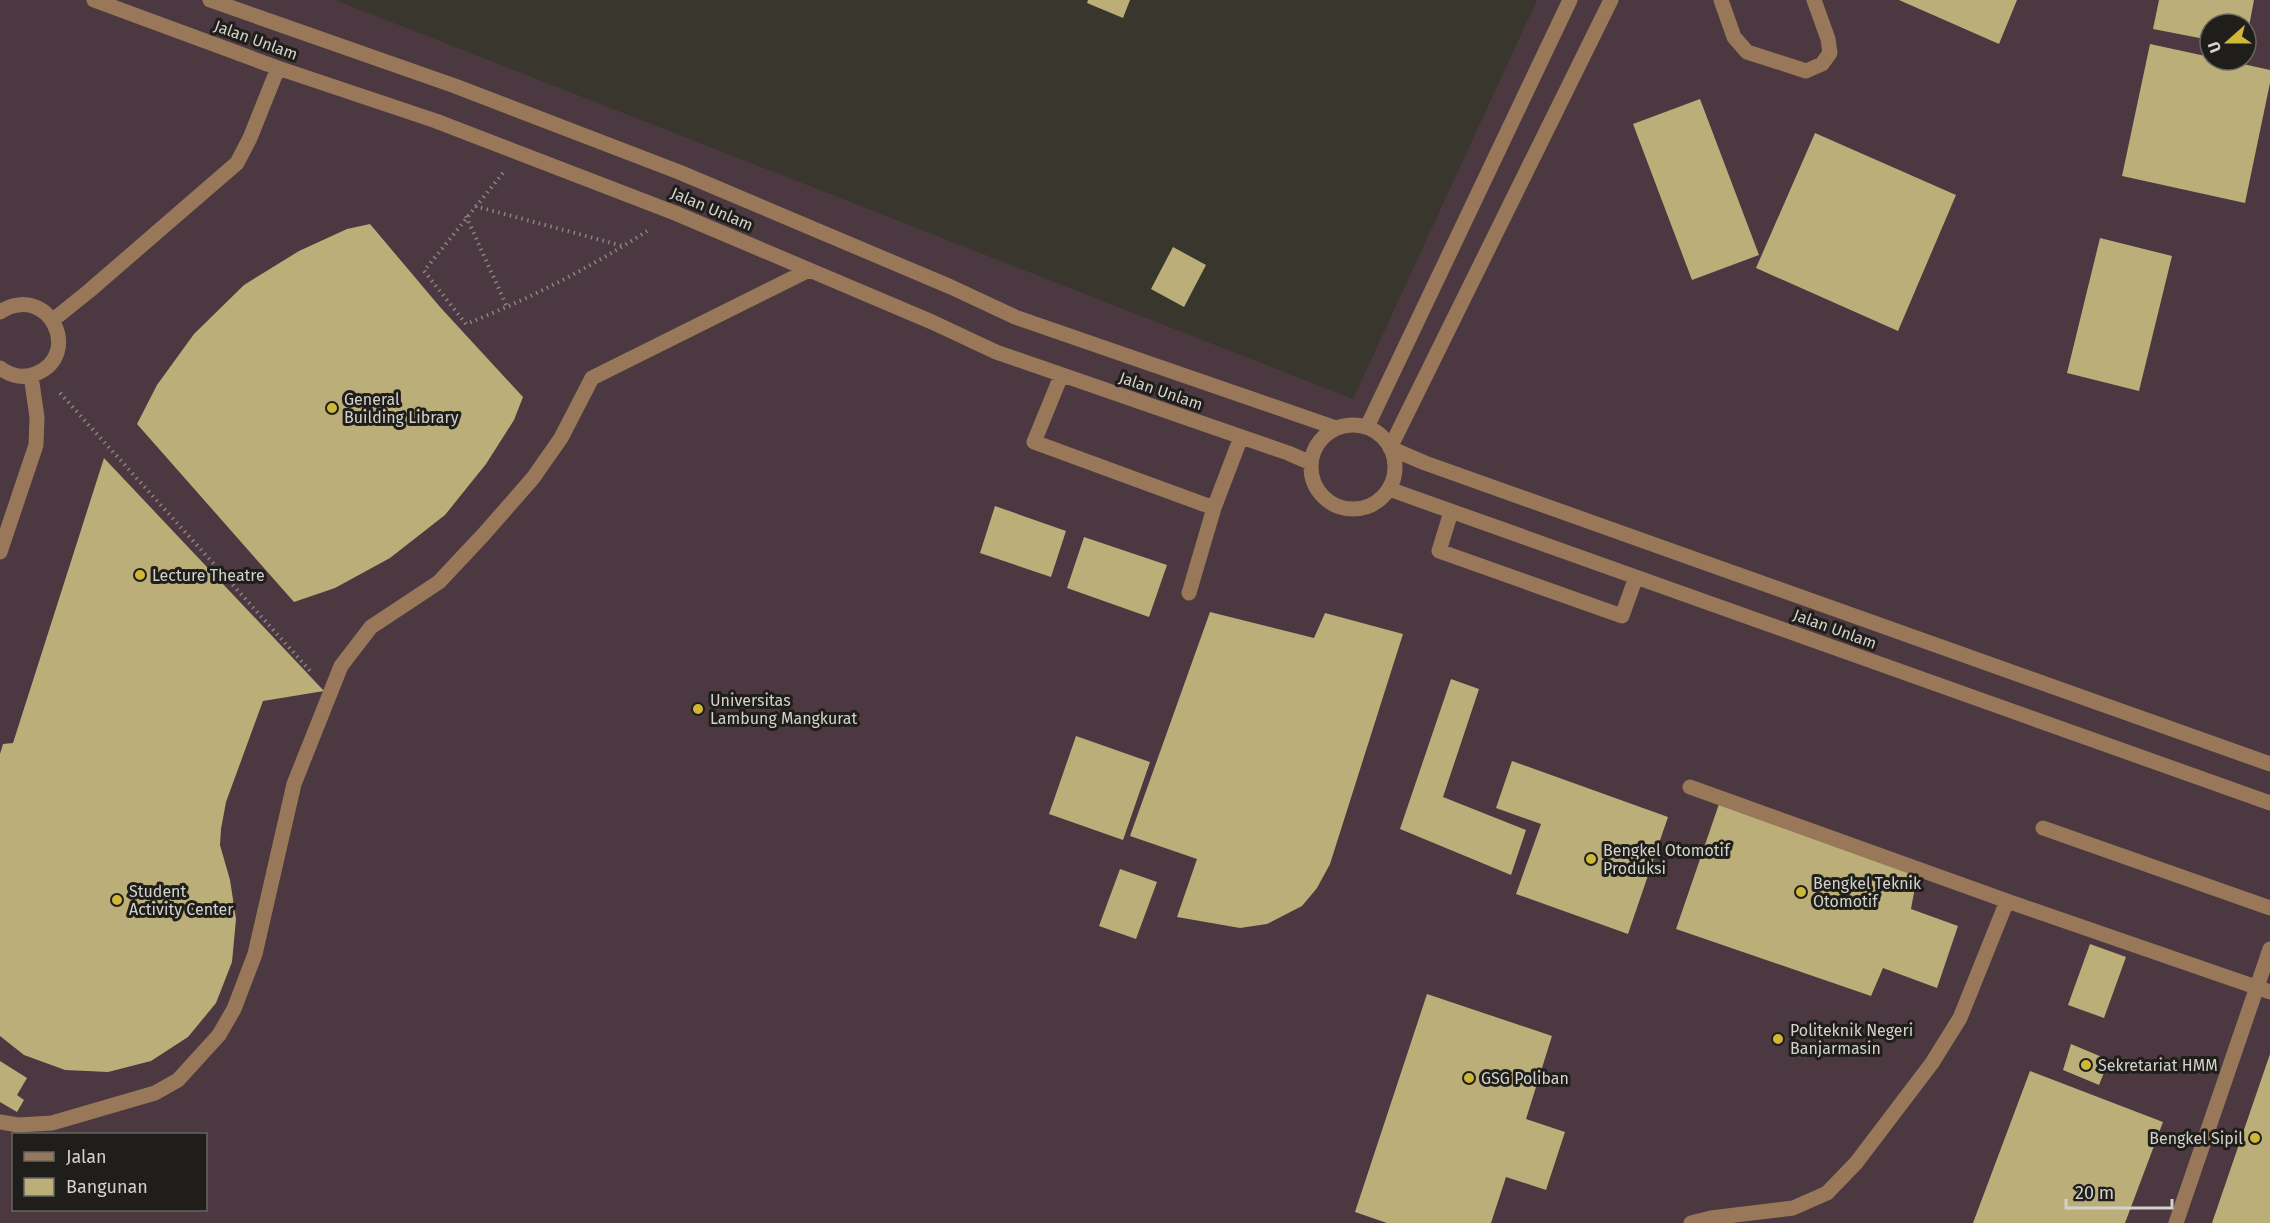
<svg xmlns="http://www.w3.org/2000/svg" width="2270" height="1223" font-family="'Fira Sans',sans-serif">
<rect width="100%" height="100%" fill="#39372d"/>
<path fill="#4b3841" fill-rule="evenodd" d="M0,0H335L1353,399L1537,0H2270V1223H0ZM2210,24H2246V60H2210ZM14,1134H206V1210H14Z"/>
<path fill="#bbae78" d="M1088,0H1130L1123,18L1087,3Z
M1899,0H2017L1999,44Z
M2159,0H2254L2247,37L2246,24H2210V40L2153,29Z
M2150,44L2210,57V60H2225L2270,70V83L2245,203L2122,176Z
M1700,99L1759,255L1692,280L1633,124Z
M1815,133L1956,195L1898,331L1756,268Z
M370,224L440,307L523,397L514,420L486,464L445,515L390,558L335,588L294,602L137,424L157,385L194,334L244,285L299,251L347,229Z
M2100,238L2172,256L2139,391L2067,373Z
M1173,247L1206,265L1184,307L1151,289Z
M104,458L324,691L263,701L226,802L221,829L220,845L230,880L236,919L232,962L216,1003L188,1037L151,1061L108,1072L65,1070L24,1055L0,1036V754L3,744L13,743Z
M995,506L1066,531L1051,577L980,553Z
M1084,537L1167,565L1149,617L1067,588Z
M1210,612L1314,638L1325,613L1403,634L1330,864L1317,888L1302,906L1267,924L1240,928L1177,917L1197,859L1130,836Z
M1451,679L1479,689L1443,797L1526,830L1511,875L1400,829Z
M1076,736L1150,762L1123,840L1049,814Z
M1512,761L1668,817L1628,934L1516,894L1541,824L1496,808Z
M1719,804L1917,876L1911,909L1958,926L1937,988L1883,968L1871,996L1676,929Z
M1120,869L1157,882L1136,939L1099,926Z
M2090,944L2126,957L2104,1018L2068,1005Z
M1427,994L1552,1036L1526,1119L1565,1132L1546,1190L1506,1177L1491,1223H1387L1355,1212Z
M2071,1044L2109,1060L2099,1085L2063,1070Z
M2270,1055V1223H2212L2270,1054Z
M0,1061L27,1078L17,1095L24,1100L17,1112L0,1102Z
M2030,1071L2163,1122L2125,1223H1973Z"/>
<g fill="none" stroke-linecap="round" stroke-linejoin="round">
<path stroke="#88867e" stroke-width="4" stroke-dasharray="1.5 4.5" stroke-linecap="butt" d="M503,173L424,271L466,324C529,299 590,268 647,231
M475,206L623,246
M466,216L507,307
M60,393L312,673"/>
<path stroke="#987859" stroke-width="15" d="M94,0L278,68L436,121L675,213L932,322L996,352L1288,453L1311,463
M210,0L455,86L679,172L951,287L1015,317L1336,428
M1611,0L1390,448L1425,463L2270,764
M1721,0L1734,37L1747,52L1806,71L1822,64L1830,53L1828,39L1814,0
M0,312C49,281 84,356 35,374C22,379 11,376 0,368
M53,320L89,291L237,163L250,138L278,68
M1061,376L1034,442L1214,508
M1311 467a42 42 0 1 1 84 0a42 42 0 1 1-84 0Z
M1367,427L1570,0
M1389,489L2270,803
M1451,512L1439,551L1622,616L1636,577
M0,552L36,445L37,417L31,376
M1189,593L1214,508L1241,437
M1690,787L2007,901L2270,992
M2043,828L2270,908
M0,1122L18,1125L52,1123L155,1093L178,1080L219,1035L234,1009L255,954L294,784L341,666L371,627L439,582L484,534L533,478L561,438L592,378L809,270
M1691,1223L1711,1218L1793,1208L1827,1193L1856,1163L1932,1063L1960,1018L2007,901
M2176,1223L2270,949"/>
</g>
<g fill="#cfb837" stroke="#1f1e1a" stroke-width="2">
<circle cx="332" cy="408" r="6"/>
<circle cx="140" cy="575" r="6"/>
<circle cx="698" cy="709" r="6"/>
<circle cx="1591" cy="859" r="6"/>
<circle cx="1801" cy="892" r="6"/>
<circle cx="117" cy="900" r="6"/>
<circle cx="1778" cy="1039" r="6"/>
<circle cx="2086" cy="1065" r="6"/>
<circle cx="1469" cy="1078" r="6"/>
<circle cx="2255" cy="1138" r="6"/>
</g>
<g text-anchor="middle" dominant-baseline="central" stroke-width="6" stroke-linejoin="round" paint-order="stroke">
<g font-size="16" fill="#d3d2cc" stroke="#1f1e1a">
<text transform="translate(256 40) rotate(20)">Jalan Unlam</text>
<text transform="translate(712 209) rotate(23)">Jalan Unlam</text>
<text transform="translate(1161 391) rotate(19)">Jalan Unlam</text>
<text transform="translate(1835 629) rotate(20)">Jalan Unlam</text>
</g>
<g font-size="16" fill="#d3d2cc" stroke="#1f1e1a" text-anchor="start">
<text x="344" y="399">General<tspan x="344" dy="18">Building Library</tspan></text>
<text x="152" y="575">Lecture Theatre</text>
<text x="710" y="700">Universitas<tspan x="710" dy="18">Lambung Mangkurat</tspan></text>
<text x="1603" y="850">Bengkel Otomotif<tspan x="1603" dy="18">Produksi</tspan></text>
<text x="1813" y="883">Bengkel Teknik<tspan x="1813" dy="18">Otomotif</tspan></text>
<text x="129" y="891">Student<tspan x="129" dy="18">Activity Center</tspan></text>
<text x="1790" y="1030">Politeknik Negeri<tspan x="1790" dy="18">Banjarmasin</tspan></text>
<text x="2098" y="1065">Sekretariat HMM</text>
<text x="1481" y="1078">GSG Poliban</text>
<text x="2243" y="1138" text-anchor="end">Bengkel Sipil</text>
</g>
</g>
<rect x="12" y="1133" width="195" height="78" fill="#1f1e1a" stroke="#676661" stroke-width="1.5"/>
<rect x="24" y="1152" width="30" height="9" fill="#987859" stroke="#676661" stroke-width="1.5"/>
<text x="66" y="1163" font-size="18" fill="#d3d2cc">Jalan</text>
<rect x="24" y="1178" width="30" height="18" fill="#bbae78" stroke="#676661" stroke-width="1.5"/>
<text x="66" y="1193" font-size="18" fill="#d3d2cc">Bangunan</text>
<g transform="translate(2228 42) rotate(249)"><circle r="28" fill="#1f1e1a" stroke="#676661" stroke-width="1.5"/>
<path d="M0-4.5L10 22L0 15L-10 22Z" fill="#cfb837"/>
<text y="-9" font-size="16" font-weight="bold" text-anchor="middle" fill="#d3d2cc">U</text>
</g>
<path d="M2066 1199v9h106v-9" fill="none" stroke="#d3d2cc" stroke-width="3"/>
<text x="2075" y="1199" font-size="18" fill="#d3d2cc" stroke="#1f1e1a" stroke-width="4.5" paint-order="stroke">20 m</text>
</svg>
